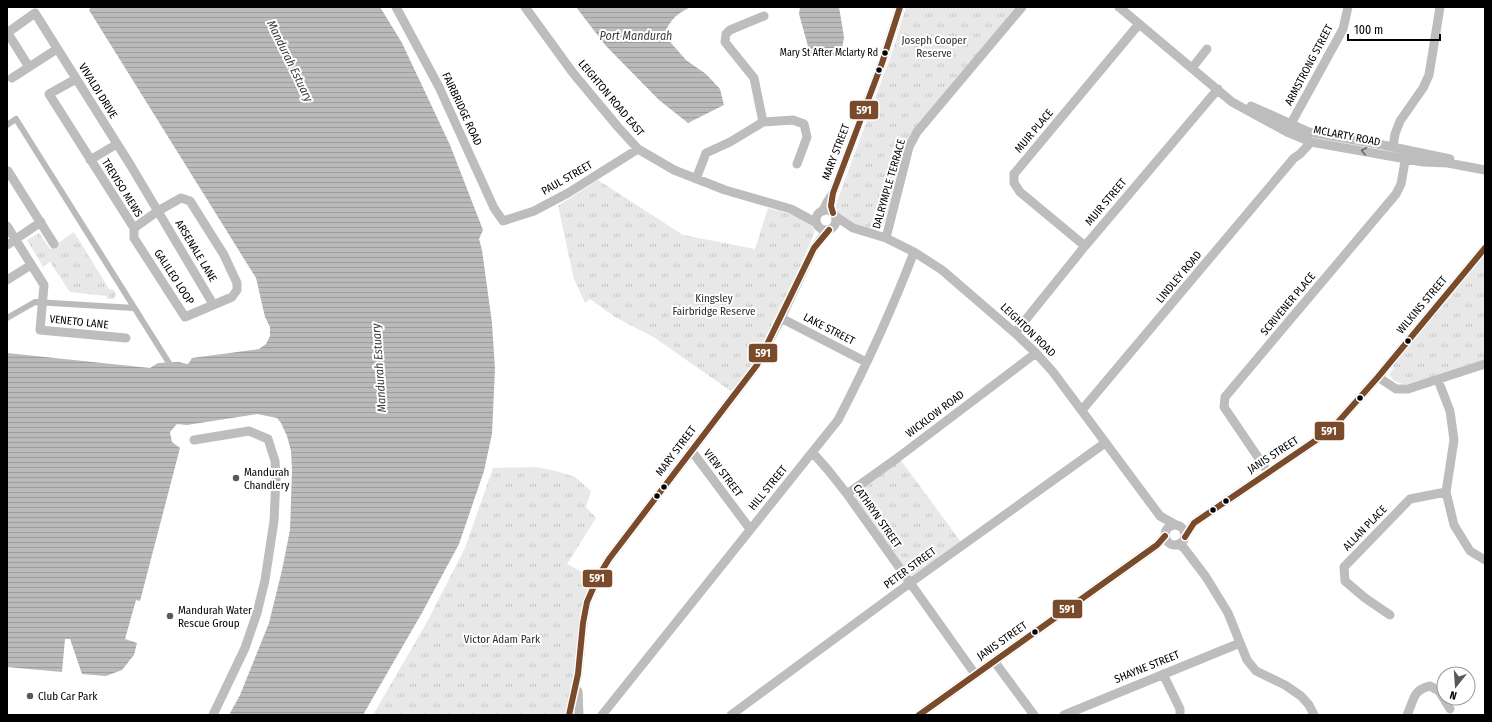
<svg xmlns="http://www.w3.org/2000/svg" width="1492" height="722" font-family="'Fira Sans Condensed',sans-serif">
<defs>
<pattern id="grass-tufts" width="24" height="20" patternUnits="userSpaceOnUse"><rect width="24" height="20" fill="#e8e8e8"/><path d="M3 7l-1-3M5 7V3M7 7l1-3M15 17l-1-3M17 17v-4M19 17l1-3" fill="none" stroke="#c5c5c5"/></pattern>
<pattern id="water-rules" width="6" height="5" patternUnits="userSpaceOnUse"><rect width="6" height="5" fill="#bababa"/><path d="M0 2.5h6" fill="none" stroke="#9e9e9e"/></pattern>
</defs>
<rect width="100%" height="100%" fill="#fff"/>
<path fill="url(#grass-tufts)" d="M906,7H1017L905,150L885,221L882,227L875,231L844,222L836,213V204L893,50Z
M598,180L683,235L755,249L768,208C779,211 811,217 814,229C815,233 813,237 811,241C788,293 768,347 732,392L655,338L615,317L590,299L585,303L574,279L558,206Z
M74,232L109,289L114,290L116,294L114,299H108L106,296L70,292L50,262L43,267L27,240L39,233L50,249Z
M1485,254V360L1409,384C1400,384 1393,383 1389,374L1393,369V365Z
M900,459L961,542L913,575L908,574L855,500L856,493Z
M536,467L556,471L575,477L591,491L586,507L596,518L567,564L584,573L590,581L580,620L572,689L566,715H373L427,622L465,548L493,468Z"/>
<path fill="url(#water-rules)" d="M91,7H380L402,43L450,145L483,230L479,239L482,250L492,323L495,369L492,434L484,471L459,544L423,611L363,715H229L240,695L269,623L282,570L290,530L292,470L291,451L287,436L281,423L277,418L257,414L187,425L177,424L170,432L172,442L180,448L140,601L136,600L125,639L137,643L134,655L122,670L106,676L82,674L70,639H65L62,672L7,667V353L150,368L158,363L179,362L187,364L189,363L192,358L259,349L266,344L270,336V327L265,317L256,278L89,10Z
M576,7H691C676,14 670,20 664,35L686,60L706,74L720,89L724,105L688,123L659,100L606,46Z
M800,7H839L844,37L841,55L811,57L799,14Z"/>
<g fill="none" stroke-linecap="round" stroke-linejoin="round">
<path stroke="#bababa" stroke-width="6" d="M7,125L16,119L169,363
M7,318L35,302L134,308"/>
<path stroke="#bdbdbd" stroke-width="9" d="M396,7L439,87L494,208L503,221L534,211L568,193L638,149
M525,7L573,73L618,127L638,149L674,170L725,190L791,209L815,222
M1119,7L1232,102L1287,132L1311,142L1423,162L1448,163L1485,170
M7,32L29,67
M7,33L35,13L131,166L213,304
M1192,68L1207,49
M12,78L57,49
M76,79L49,94L134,228
M1251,106L1309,132L1383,145L1450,159
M763,122L754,78L725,42L726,34L730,30L764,16
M1288,129L1343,29L1348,7
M1393,147L1395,134L1400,121L1423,88L1429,75L1440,7
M90,160L117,144
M8,171L54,244
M696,179L706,153L730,142L763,122L793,120L804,124L807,137L797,164
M181,198L190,201L224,255L237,283V290L232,297L185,317L134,238V228L158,211Z
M816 220a10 10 0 1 1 20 0a10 10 0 1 1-20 0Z
M823,211L826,204L833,193L882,63L900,7
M835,216L853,228L886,238L914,252L942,270L1015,333L1036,353L1053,372L1160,516L1176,525
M7,226L44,285L40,330L126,338
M886,238L909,147L917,132L1022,7
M7,245L41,222
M1085,246L1020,192L1014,183V174L1139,24
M7,280L31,265
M781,318L866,362
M1015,333L1085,246L1218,89
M1378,377L1396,389H1408L1485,364
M1438,380L1450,411L1454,440L1446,492L1454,525L1470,551L1485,560
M1082,410L1294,158L1300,154L1311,142
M194,440L249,431L268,439L275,461L276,477L274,521L265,580L257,613L245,648L213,715
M691,450L750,529
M813,453L828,470L847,494L975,674
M1268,472L1224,407L1225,397L1396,194L1401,184L1407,150
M847,494L896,459L1036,353
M1165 535a10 10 0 1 1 20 0a10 10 0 1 1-20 0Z
M1185,537L1194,523L1331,430L1378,377L1485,248
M1178,544L1184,548L1206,577L1228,613L1247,660L1256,671L1285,685L1301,696L1309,705L1314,715
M1390,615L1365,598L1345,581L1344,567L1410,499L1446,492
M994,661L1034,715
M1163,674L1180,709V715
M578,691L579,715
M569,715L578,674L583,623L587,602L598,577L609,559L757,365L781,318L814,248L823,236L829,230
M602,715L838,420C866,366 892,310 914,252
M731,715L910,583L1105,443
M919,715L1157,545L1165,536
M1064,715L1240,643
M1407,715C1414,701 1412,690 1430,686L1439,691L1450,709"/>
<g stroke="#fff" stroke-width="9">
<path id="bus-1" d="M833,213L831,206L833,193L882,63L900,7
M1185,537L1194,523L1331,430L1378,377L1485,248
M569,715L578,674L583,623L587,602L598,577L609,559L757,365L814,248L829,230
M919,715L1157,545L1165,536"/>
</g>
<use href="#bus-1" stroke="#7a4b2a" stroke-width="6"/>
</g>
<defs><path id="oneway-chevron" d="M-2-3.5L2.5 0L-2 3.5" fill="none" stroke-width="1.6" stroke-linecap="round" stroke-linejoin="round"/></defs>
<use stroke="#686868" href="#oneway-chevron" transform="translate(1364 151) rotate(-170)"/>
<g fill="#000" stroke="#fff" stroke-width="1.5">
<circle cx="885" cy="53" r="3.5"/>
<circle cx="879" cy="70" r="3.5"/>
<circle cx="1408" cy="341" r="3.5"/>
<circle cx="1360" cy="398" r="3.5"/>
<circle cx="664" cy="487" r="3.5"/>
<circle cx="657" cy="496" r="3.5"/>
<circle cx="1226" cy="501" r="3.5"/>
<circle cx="1213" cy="510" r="3.5"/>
<circle cx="1035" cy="632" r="3.5"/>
</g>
<g fill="#595959" stroke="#fff" stroke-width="1.5">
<circle cx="236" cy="478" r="4"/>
<circle cx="170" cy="616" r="4"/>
<circle cx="30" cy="696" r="4"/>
</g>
<g text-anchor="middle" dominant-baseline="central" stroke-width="4" stroke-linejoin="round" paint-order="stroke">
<g font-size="10" fill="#000" stroke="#fff" text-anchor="end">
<text x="878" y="53">Mary St After Mclarty Rd</text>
</g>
<g font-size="11" fill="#2c2c2c" stroke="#fff">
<text x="934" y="40">Joseph Cooper<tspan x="934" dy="13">Reserve</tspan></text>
<text x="714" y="298">Kingsley<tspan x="714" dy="13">Fairbridge Reserve</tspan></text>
<text x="502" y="639">Victor Adam Park</text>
</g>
<g font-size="11" fill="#000" stroke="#fff">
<text transform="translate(1309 65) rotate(-62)">ARMSTRONG STREET</text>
<text transform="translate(98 91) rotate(58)">VIVALDI DRIVE</text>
<text transform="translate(611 98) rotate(50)">LEIGHTON ROAD EAST</text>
<text transform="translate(462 109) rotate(65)">FAIRBRIDGE ROAD</text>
<text transform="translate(1034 131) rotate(-50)">MUIR PLACE</text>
<text transform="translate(1347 136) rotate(11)">MCLARTY ROAD</text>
<text transform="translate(836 152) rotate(-69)">MARY STREET</text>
<text transform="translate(567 178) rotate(-30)">PAUL STREET</text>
<text transform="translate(889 184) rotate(-74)">DALRYMPLE TERRACE</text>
<text transform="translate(122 188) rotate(58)">TREVISO MEWS</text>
<text transform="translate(1106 202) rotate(-50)">MUIR STREET</text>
<text transform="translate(196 251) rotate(59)">ARSENALE LANE</text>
<text transform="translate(174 277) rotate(57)">GALILEO LOOP</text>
<text transform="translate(1179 277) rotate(-50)">LINDLEY ROAD</text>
<text transform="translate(1288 304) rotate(-50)">SCRIVENER PLACE</text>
<text transform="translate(1422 305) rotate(-50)">WILKINS STREET</text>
<text transform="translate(79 322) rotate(6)">VENETO LANE</text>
<text transform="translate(829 329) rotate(27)">LAKE STREET</text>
<text transform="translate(1028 330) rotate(44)">LEIGHTON ROAD</text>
<text transform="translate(935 414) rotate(-37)">WICKLOW ROAD</text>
<text transform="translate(676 451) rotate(-53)">MARY STREET</text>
<text transform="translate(1273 455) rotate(-33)">JANIS STREET</text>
<text transform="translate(723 473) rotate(53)">VIEW STREET</text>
<text transform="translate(768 488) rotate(-51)">HILL STREET</text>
<text transform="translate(877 516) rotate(55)">CATHRYN STREET</text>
<text transform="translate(1365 528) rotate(-46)">ALLAN PLACE</text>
<text transform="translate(910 568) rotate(-36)">PETER STREET</text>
<text transform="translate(1002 641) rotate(-35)">JANIS STREET</text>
<text transform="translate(1147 667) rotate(-22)">SHAYNE STREET</text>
</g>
<g font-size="11" fill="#000" stroke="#fff" text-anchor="start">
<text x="244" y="472">Mandurah<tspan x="244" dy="13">Chandlery</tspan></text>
<text x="178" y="610">Mandurah Water<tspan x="178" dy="13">Rescue Group</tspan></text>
<text x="38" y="696">Club Car Park</text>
</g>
<g font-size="12" font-style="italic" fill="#3d3d3d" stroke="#fff">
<text x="636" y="36">Port Mandurah</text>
<text transform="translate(290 61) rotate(64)">Mandurah Estuary</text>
<text transform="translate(379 368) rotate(-94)">Mandurah Estuary</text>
</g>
</g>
<g stroke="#fff" stroke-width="1.5">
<rect x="849" y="100" width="30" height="20" rx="4" fill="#7a4b2a"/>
<rect x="748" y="343" width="30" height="20" rx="4" fill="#7a4b2a"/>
<rect x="1314" y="421" width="31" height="20" rx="4" fill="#7a4b2a"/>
<rect x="582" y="569" width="31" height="19" rx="4" fill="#7a4b2a"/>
<rect x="1052" y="599" width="31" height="20" rx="4" fill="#7a4b2a"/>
</g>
<g font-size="11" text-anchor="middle" font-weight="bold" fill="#fff">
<text x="864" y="114">591</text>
<text x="763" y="357">591</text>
<text x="1329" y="435">591</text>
<text x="597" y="582">591</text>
<text x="1067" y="613">591</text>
</g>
<rect width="1492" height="722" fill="none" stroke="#000000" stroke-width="16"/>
<g transform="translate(1456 686) rotate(197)"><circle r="19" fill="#ffffff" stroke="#999999"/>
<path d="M0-3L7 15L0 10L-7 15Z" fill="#595959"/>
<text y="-6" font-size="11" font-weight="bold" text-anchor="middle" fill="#000000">N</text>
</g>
<path d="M1348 34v6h92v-6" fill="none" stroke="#000000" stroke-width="2"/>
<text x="1354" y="34" font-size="12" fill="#000000" stroke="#ffffff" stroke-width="3" paint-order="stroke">100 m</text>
</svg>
